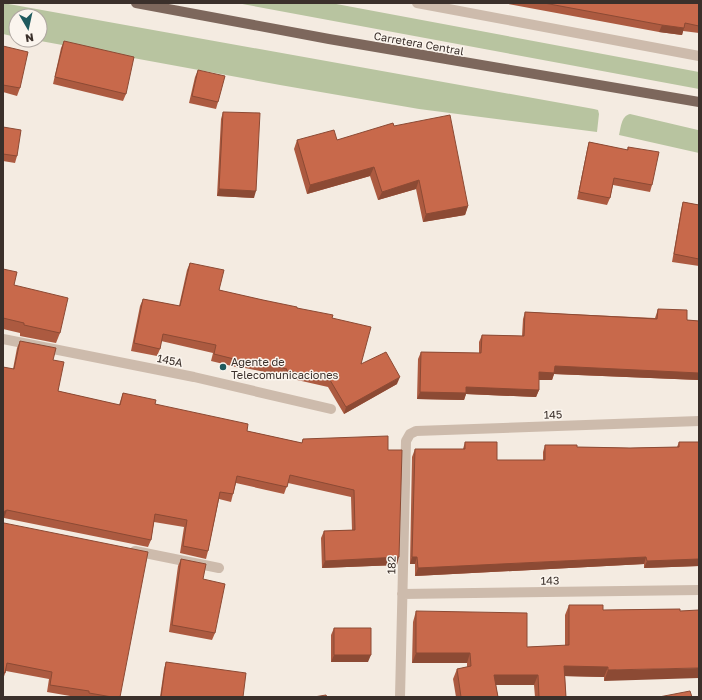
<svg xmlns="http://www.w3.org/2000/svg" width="702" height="700" font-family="'Golos Text',sans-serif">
<rect width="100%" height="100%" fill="#f4ebe1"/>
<path fill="#b8c4a0" d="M3,3L594,109L598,110L599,114L597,132L419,109L280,85L35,40H40V16H16V37L3,34Z
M237,3H331L699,72V89Z
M630,114L698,130L699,131V153L619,135C621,128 621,116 630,114Z"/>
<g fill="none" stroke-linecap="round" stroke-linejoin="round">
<path stroke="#cdbbac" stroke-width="10" d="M417,3L699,56
M3,339L194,377L331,409
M135,551L219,568
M402,594L699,590
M400,697L406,441L410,434L416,431L699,421"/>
<path stroke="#7d675c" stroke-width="10" d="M136,3L329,39L699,102"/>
</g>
<path fill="#ac5a40" d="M503,3H699V33L683,31L682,35L659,32Z
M64,41L126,94L123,101L53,84L61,48Z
M3,46L20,88L17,96L3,92Z
M198,70L218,102L216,109L189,103L195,77Z
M223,112L254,198L217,196L221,119Z
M394,126L468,206L465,215L423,222L416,189L378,200L370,176L307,194L294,149L297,140H337Z
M3,127L17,156L15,163L3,161Z
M589,142L627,150L628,147L652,185L650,192L613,185L610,198L607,205L577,199L587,150Z
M683,202L699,205V266L672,262L681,210Z
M190,263L219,290L297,308L332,318L361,364L397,384L344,414L328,387L284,377V376L240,367V368L211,361L213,353L161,341L160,349L157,356L131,351L140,306L143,299L179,306L187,270Z
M3,269L14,285L60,333L56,343L20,336V333L3,329Z
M658,309L687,320L699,321V380L554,374L552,380H539V390L536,397L466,394L464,400L417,399L418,359L421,352L479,353V342L482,335L522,336L523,319L525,312L655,318Z
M20,341L53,360L58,391L119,405L123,393L155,404L247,431L302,443L303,439L388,450L397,565L322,568L321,538L324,531L352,530L351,497L288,483L284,494L236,483L233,494L231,502L219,499L208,551L206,559L180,553L184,527L154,522L151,540L148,547L4,518H3V367L13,369L17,348Z
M465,442L497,460H543V452L545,445L577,447L630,448L677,447L679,442H699V566L644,568V564L415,576V564H410L412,457L415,449H463Z
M3,522L120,697H76L47,692L49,679L6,671L3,679Z
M181,559L215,633L212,640L169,632L178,566Z
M569,605L603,610L680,609L604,681V677L565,676L566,697H535L534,685H496L498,697H456L453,679L457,669L467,667V663H412L413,622L416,611L527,647L565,646V615Z
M334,628L368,662H331V635Z
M166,662L243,697H160L164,669Z"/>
<path fill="#8c4a34" d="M662,25L684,28L682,35L659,32Z
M374,167L370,176L307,194L310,185Z
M419,180L416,189L378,200L382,192Z
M219,189L256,191L254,198L217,196Z
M468,206L465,215L423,222L426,214Z
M555,366L699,373V380L554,374L552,380H537L539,372Z
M400,377L397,384L344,414L346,407Z
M466,387L539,390L536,397L466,394L464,400L417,399L420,392Z
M7,510L4,518H3V512Z
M399,557L397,565L322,568L325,561Z
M412,557H417L415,564H410Z
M646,557L644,564L415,576L418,568Z
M699,559V566L644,568L647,561Z
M416,653H470L467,663H412Z
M334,655H371L368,662H331Z
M564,666L608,667L604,677L561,676Z
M699,668V678L604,681L608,670Z
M494,675H538L534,685H490Z"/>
<path fill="#c8694b" stroke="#8c4a34" d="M544,3H699V26L685,23L684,28L662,25Z
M64,41L134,57L126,94L55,77Z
M3,46L28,52L20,88L3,85Z
M198,70L225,76L218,102L192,96Z
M223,112L260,113L256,191L219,189Z
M450,115L468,206L426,214L419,180L382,192L374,167L310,185L297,140L334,130L337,140L393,123L394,126Z
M3,127L21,130L17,156L3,154Z
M589,142L628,150V147L659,152L652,185L614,178L610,198L579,192Z
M683,202L699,205V259L674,254Z
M190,263L224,270L219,290L263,300L297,307V308L333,315L332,318L371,327L361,364L386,352L400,377L346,407L330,380L286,370L287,369L243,359L242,361L214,354L216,345L163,334L160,349L134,343L143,299L180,306Z
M3,269L17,272L14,285L68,298L60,333L24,325V323L3,318Z
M658,309L687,310V320L699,321V373L555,366L554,373L539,372V390L466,387V393L420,392L421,352L481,353L482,335L524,336L525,312L657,319Z
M20,341L56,348L53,360L64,362L58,391L120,405L123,393L156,400L155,404L248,424L247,431L302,443L303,439L388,436V450H402L399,557L325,561L324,531L355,530L354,490L290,475L287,487L237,476L233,494L220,492L208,551L183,546L187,520L155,514L151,540L7,510L3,512V367L14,369Z
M465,442H497V460H545V445H577V447L630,448L679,447V442H699V559L647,561L646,557L418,568L417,557H412L415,449H465Z
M3,522L4,523L148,552L120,697H112L89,693V691L50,685L52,672L7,663L5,673L3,672Z
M181,559L206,564L203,579L225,584L215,633L172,625Z
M569,605H603V610L680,609V611L699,610V668L608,670V667L564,666L566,697H539L538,675H494L498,697H461L457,669L471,666L470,653H416V611L527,613V647L569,645Z
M334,628H371V655H334Z
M166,662L246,673L243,697H161Z
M690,691L692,697H659Z
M326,695L327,697H314Z"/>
<circle fill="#1f5a5e" stroke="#fbf5ee" stroke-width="1.5" cx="223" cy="367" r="4"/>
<g text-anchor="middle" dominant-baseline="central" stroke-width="3" stroke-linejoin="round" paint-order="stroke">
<g font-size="11" fill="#3b302b" stroke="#fbf5ee">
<text transform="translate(419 43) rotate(10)">Carretera Central</text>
<text transform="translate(170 360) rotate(12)">145A</text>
<text transform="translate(553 414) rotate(-2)">145</text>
<text transform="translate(391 565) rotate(-89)">182</text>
<text transform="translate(550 580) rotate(-1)">143</text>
</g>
<g font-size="11" fill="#3b302b" stroke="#fbf5ee" text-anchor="start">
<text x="231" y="361">Agente de<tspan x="231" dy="13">Telecomunicaciones</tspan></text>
</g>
</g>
<rect width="702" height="700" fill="none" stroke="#3b302b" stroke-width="8"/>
<g transform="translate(28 28) rotate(171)"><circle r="19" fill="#fbf5ee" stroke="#aea6a0"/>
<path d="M0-3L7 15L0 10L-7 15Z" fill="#1f5a5e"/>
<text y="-6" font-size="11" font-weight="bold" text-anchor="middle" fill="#3b302b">N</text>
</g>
</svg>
